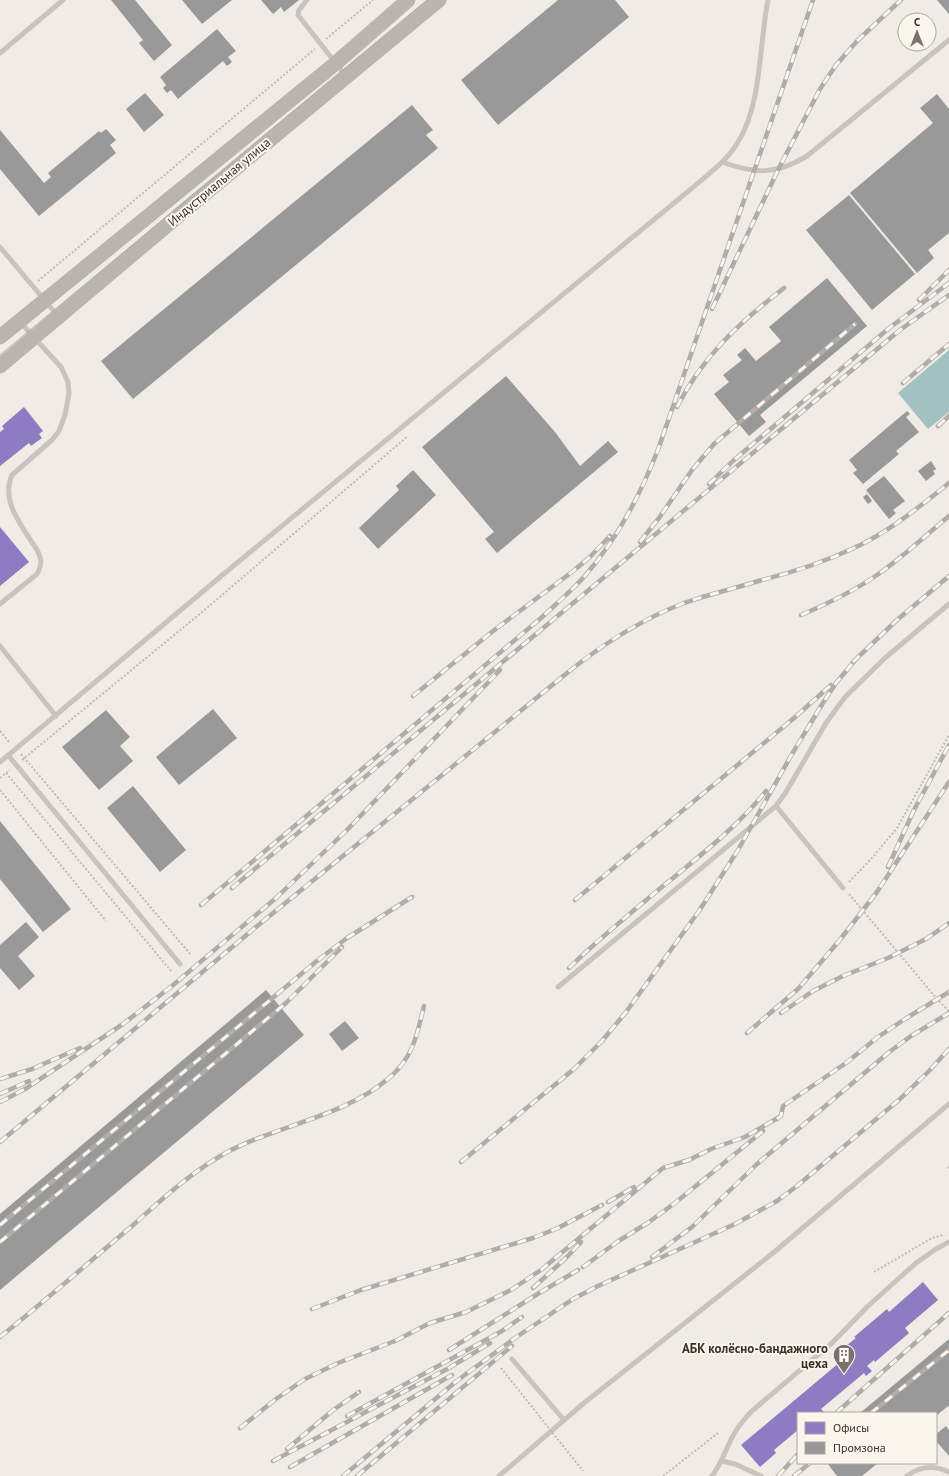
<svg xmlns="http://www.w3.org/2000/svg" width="949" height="1476" font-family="'PT Sans',sans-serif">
<rect width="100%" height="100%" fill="#f0ebe5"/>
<path fill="#a1c2c1" d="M949,350V412L928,429L898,393Z"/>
<path fill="#8e7cc3" d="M24,407L43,431L39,434L42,438L31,446L29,443L0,466V432L4,429L2,426Z
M0,527L29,562L0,586Z
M923,1282L938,1300L905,1328L909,1333L875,1362L874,1360L867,1366L872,1371L866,1376L864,1373L821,1409L824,1412L823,1413H798V1430L774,1450L776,1453L760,1467L741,1445L852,1352L847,1345L856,1338L854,1337L887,1309L889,1312Z"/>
<path fill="#999" d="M111,0H135L172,45L154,61L139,43L143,40Z
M182,0H232L202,24Z
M261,0H299L284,12L281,7L273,14Z
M558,0H615L629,17L498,125L461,80Z
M937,0H949V14Z
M217,29L236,51L228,57L232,62L227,66L223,61L178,99L171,90L167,93L163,88L166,85L160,77Z
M145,93L164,115L144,132L126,109Z
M937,94L949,109V233L928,250L934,258L917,273L850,193L933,123L920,108Z
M412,105L433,130L426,135L438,148L133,399L101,361Z
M106,129L116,140L110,145L116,153L39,216L0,169V130L44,183L51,177L48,173L99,131L101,133Z
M849,195L915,274L872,310L806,230Z
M827,278L867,326L760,415L766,422L749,436L714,394L729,382L723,375L742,360L737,355L745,348L756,361L781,341L769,327Z
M506,376L555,432L580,466L608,441L618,452L497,553L485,539L494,532L422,447Z
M907,411L910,414L906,417L919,432L896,451L899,454L863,484L853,473L857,470L849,460Z
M931,461L936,469L933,471L935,474L926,481L918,471Z
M413,470L436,495L378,549L359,528L399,490L396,486Z
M884,476L905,501L893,510L896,513L889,519L866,490Z
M867,494L872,501L868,504L863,497Z
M213,709L237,738L179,785L156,757Z
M106,710L130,737L120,746L133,761L99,790L62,747Z
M133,786L186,850L160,872L107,808Z
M0,821L71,909L43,932L0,879Z
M26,922L39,937L18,956L35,976L19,990L0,968V945Z
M266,990L304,1035L0,1290V1214Z
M345,1021L359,1038L342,1051L329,1034Z
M949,1339V1407L948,1406L936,1416V1413H860Z
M946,1426L949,1430V1456L936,1441V1434Z
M827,1463H878L862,1476H837Z"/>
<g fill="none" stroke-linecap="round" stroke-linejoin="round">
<path stroke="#c2bbb6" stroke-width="2" stroke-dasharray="2 2" stroke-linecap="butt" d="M326,39L373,0
M38,281L315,49
M0,731L10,743
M21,754L191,955
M22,760L201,613L408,436
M6,773L171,971
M0,778L10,770
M0,790L106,921
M849,882L871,859L897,828L949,735
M849,894L937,999L949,1011
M948,1168L949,1167
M874,1272L932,1238L943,1235
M501,1368L540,1417
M663,1476L718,1433"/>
<path stroke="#c9c3be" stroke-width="5" d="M307,0L299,10L298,15L345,75
M0,53L63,0
M722,162C755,174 776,175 807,156L949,40
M0,247L57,315
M0,604L37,574C42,565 42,559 37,550C23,527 0,502 12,475L52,440L59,431L65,415L69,393L68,382L61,367L20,322
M0,646L56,716
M8,755L180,964
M0,762L226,572L691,189C707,175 727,161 738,142C762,104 759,44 768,0
M843,888L776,806L786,792L826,723L845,697L885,658L949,604
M558,987L776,806
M512,1359L564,1420
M722,1461L735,1464L761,1476
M499,1476L584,1403L773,1253L949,1104
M712,1476C722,1463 726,1448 734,1434C739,1425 745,1418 752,1411L832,1343L867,1307L916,1263L936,1249L949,1242
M907,1476C920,1466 934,1465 949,1472"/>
<path stroke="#bab3ae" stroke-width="15" d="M0,337L336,63L408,0
M0,366L190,206L439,0"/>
<path stroke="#b1aca8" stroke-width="1" d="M0,355L427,0"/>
<g stroke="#b1aca8" stroke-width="4.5">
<path id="rail" d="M919,300L949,270
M712,309L778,170L820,89L836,65L858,40L901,0
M903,383L949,344
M677,407C703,356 739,323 784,288
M938,426L949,416
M709,484L734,460L888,329L949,283
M640,542L659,518L692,470L714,444L855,324
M801,615C827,604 854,591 877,575C903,557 925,536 949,516
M853,662L897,620L949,576
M413,696L493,631L572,572L590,557L610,536
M888,867L914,810L949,745
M232,888L900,330L949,295
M575,900L794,718L831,685
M201,905L541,618C555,605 570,592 583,578C617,540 641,494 659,447L813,0
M569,968C605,933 645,901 684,869C713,845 742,821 766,791
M781,1013L813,991L843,976L888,958L926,939L949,923
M747,1033L798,989L839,941L877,892L949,782
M0,1079L32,1069L80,1048
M0,1094L29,1081
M0,1102L25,1089L123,1024L172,986L276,898L347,830L500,670
M777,1119L781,1116L783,1106L846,1063L878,1037L905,1019L949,992
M0,1142L256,927L567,673C603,644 640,620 684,603C710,594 736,588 762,580C794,572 824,562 854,548C889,532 919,507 949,483
M461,1162L574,1069L602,1041L626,1012L699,911L738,850L792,754L821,706L836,683L857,658
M608,1202L634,1187
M0,1225L318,960L347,938L412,897
M0,1242L286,1003L342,947
M652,1257L692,1227L757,1164L888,1053L911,1036L949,1013
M583,1267L617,1242L649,1222L675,1203L763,1131
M533,1288L567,1257L581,1242
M312,1309L361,1290L533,1238L558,1228L602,1205
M0,1337C45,1301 88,1263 132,1226C159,1202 186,1177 217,1158C271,1125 340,1120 389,1078C413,1058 417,1035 424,1006
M449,1350L536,1295L578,1270
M836,1413L949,1313
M871,1413L949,1350
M347,1416L502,1331L522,1317
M240,1428L276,1399L305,1379L338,1363L395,1341L430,1323L466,1312L511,1290L541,1270L663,1168L689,1160L711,1149L745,1137L781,1116
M287,1449L332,1411L359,1392
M273,1461L449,1368L490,1343
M290,1467L452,1375
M343,1476L458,1380L515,1338L573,1299L598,1286L735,1224L777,1201L797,1186L900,1099L929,1071L949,1049
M357,1476L512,1346
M778,1476L798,1454
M794,1476L810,1463"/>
</g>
<use href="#rail" stroke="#fbf5ee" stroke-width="3" stroke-dasharray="9" stroke-linecap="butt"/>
<path stroke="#c2bbb6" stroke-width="2" stroke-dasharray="2 2" stroke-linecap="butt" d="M540,1417L583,1471"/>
</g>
<defs>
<g id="building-pin" transform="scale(1.15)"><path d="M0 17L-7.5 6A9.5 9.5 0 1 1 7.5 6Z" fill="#7a716c" stroke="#fbf5ee"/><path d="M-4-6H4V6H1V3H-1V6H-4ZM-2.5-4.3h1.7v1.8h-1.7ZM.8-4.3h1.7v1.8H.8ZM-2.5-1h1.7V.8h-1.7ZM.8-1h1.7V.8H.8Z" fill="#fff"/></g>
</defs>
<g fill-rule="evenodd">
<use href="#building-pin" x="844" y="1355"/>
</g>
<g text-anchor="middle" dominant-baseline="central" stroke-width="4" stroke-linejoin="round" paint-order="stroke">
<g font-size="13" fill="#3b302b" stroke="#fbf5ee">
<text transform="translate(219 182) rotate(-40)">Индустриальная улица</text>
</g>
<g font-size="13" font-weight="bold" fill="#3b302b" stroke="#fbf5ee" text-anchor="end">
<text x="828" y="1348">АБК колёсно-бандажного<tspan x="828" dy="15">цеха</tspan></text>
</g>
</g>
<rect x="797" y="1412" width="140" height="52" fill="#fbf5ee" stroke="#aea6a0"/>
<rect x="805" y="1422" width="20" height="12" fill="#8e7cc3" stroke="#aea6a0"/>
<text x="833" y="1432" font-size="12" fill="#3b302b">Офисы</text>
<rect x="805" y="1442" width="20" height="12" fill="#999999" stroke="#aea6a0"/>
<text x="833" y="1452" font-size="12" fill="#3b302b">Промзона</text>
<g transform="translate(917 32)"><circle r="19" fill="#fbf5ee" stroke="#aea6a0"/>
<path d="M0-3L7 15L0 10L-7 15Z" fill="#7a716c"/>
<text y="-6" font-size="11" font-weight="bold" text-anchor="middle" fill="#3b302b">С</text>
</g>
</svg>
